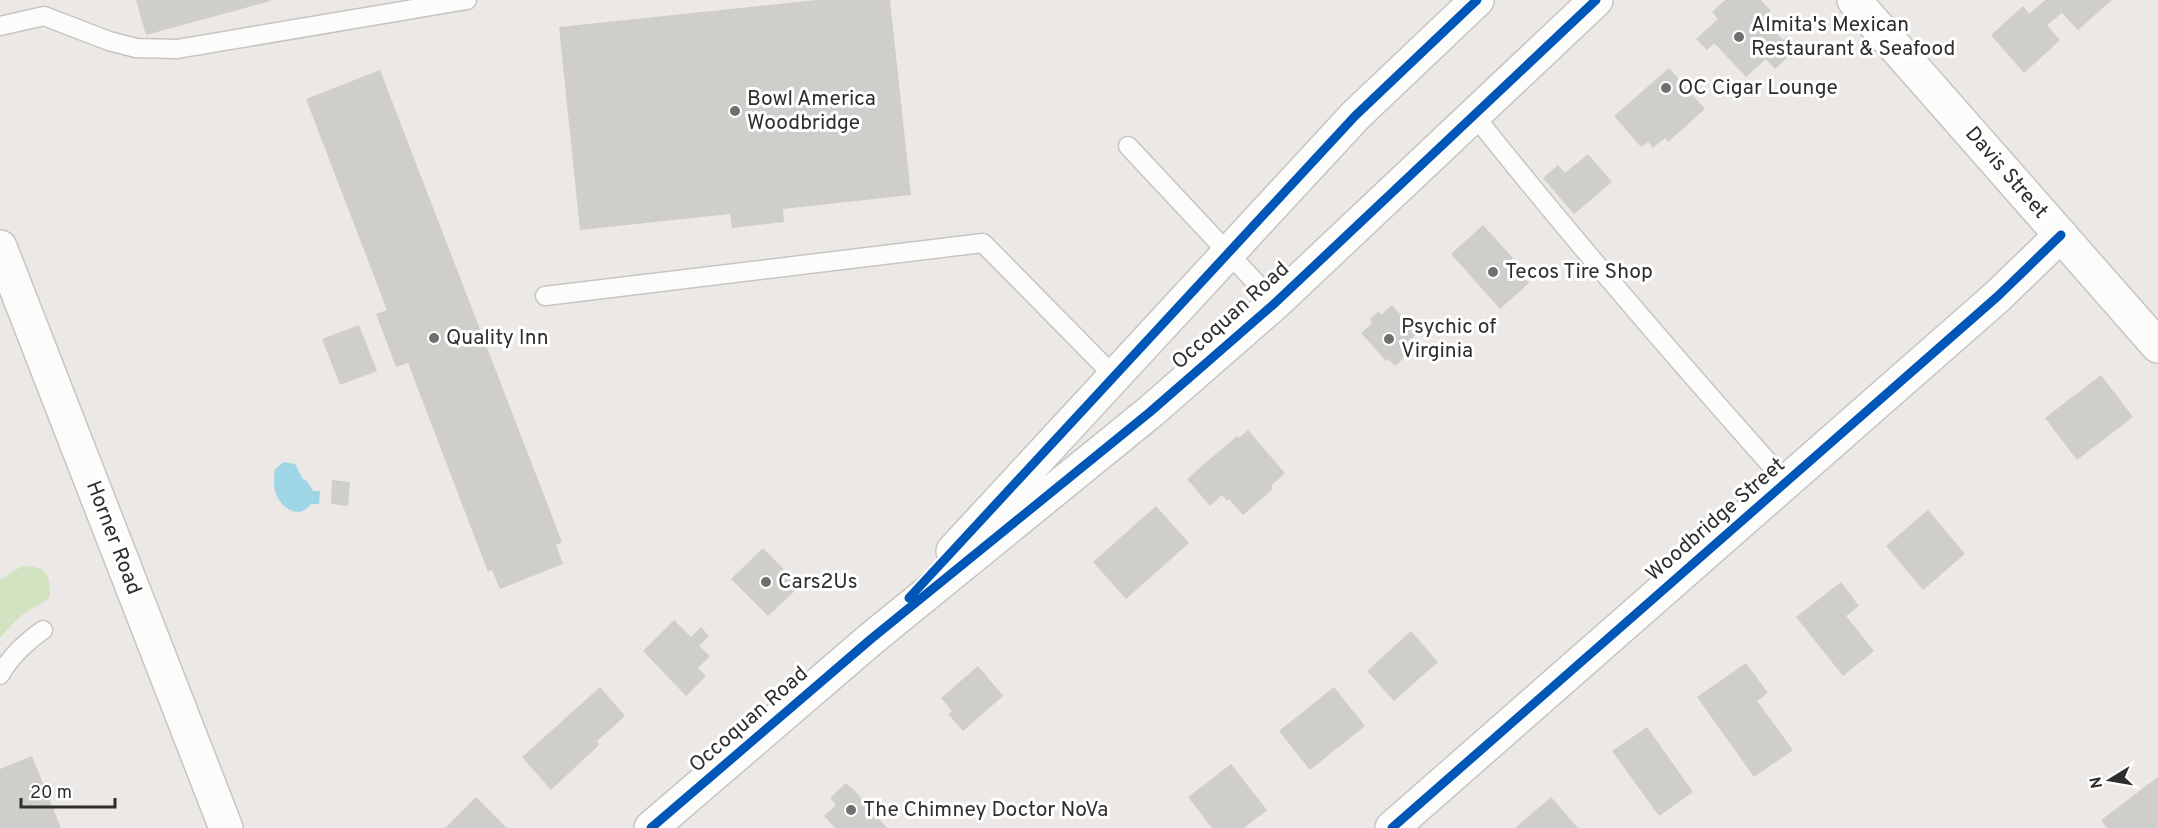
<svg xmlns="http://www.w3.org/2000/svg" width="2158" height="828" font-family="Overpass,sans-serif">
<rect width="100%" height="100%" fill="#ebe8e5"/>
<path fill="#d1e3c1" d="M22,566C46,567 50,572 50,596C43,604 34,607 25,613C15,620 8,629 0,638V580Z"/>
<path fill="#9fd6e5" d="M284,462L295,464L302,478L307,481L313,491H320L319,504H311C299,520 282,509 276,494C273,486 274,478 275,469Z"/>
<path fill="#d0cecb" d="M136,0H271V1L146,35Z
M817,0H890L911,195L783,209L784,222L732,228L730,214L580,230L559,27Z
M1725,0H1761L1771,11L1763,17L1783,40L1787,36L1801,50L1791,59L1788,57L1775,69L1766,59L1746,77L1714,43L1707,50L1696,39L1718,19L1712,12Z
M2045,0H2112L2078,30L2062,13L2047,25L2060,40L2024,73L1991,35L2023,6L2029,14Z
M1669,68L1705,109L1668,142L1665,138L1653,148L1648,142L1641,147L1614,116Z
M380,70L562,542L556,545L563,564L500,589L492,570L488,572L408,363L396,367L376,314L387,310L306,99Z
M1588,154L1612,182L1574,214L1543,178L1558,165L1565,173Z
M1483,225L1513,258L1510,261L1529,283L1500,309L1451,254Z
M1392,305L1417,334L1404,345L1411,352L1395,366L1388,359L1386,361L1361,333L1372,323L1370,319L1379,311L1381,315Z
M359,325L377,371L340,385L322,339Z
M2101,375L2133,417L2077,460L2045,418Z
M1248,430L1285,473L1271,486L1273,489L1243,515L1229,499L1227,501L1222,495L1210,506L1187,479L1237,436L1239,438Z
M332,480L350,482L348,506L331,504Z
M1156,506L1189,543L1126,599L1093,562Z
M1928,510L1965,554L1923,590L1886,546Z
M763,548L800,586L768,616L731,579Z
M1841,582L1859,606L1846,616L1874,651L1843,676L1796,617Z
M674,620L691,637L701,627L709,636L699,646L710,656L698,668L706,676L686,696L643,651Z
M1411,631L1438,662L1394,701L1367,671Z
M1746,663L1768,693L1757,701L1793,750L1754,777L1697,697Z
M978,666L1003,696L963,731L948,714L952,711L941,698Z
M600,687L625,716L597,741L599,745L551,790L522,757Z
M1334,687L1365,726L1310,770L1279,731Z
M1647,727L1693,792L1659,816L1612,751Z
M32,756L61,828H0V769Z
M1231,764L1267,810L1244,828H1212L1188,797Z
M2158,777V828H2107L2101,820Z
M846,783L854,790L887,828H835L824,816L836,805L830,798Z
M476,797L507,828H445Z
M1551,797L1578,828H1515Z"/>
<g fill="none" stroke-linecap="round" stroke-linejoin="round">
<g stroke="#c6c5c4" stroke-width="21">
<path id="lane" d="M0,26L44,16L109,41L136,48L177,49L467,0
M1474,115C1574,241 1679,362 1786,482
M1128,146L1275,303
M545,296L983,243L1114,376
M0,675C10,657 26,642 43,630"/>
</g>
<g stroke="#c6c5c4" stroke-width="36">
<path id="street" d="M1854,0L2158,346
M1392,828L1998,296L2061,235"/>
</g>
<g stroke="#c6c5c4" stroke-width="36">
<path id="secondary" d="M0,247L226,828
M953,551L1355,116L1477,0
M651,828L871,639L1150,412L1275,303L1596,0"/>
</g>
<use href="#lane" stroke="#fcfcfb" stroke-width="18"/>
<use href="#street" stroke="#fcfcfb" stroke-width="33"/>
<use href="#secondary" stroke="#fcfcfb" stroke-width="33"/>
<g stroke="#fff" stroke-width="13">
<path id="cycleway" d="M909,598L1355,116L1477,0
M651,828L871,639L1150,412L1275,303L1596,0
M1392,828L1998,296L2061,235"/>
</g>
<use href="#cycleway" stroke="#0057b8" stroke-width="9"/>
</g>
<g fill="#706f6e" stroke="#fff" stroke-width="2">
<circle cx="1739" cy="37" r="6"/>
<circle cx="1666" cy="88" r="6"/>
<circle cx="735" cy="111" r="6"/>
<circle cx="1493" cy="272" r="6"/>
<circle cx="434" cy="338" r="6"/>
<circle cx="1389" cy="339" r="6"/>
<circle cx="766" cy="582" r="6"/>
<circle cx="851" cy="810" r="6"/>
</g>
<g text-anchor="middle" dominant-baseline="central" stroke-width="6" stroke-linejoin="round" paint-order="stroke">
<g font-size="21" fill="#2e2e2e" stroke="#fff" text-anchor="start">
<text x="1751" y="25">Almita's Mexican<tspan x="1751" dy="24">Restaurant &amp; Seafood</tspan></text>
<text x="1678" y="88">OC Cigar Lounge</text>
<text x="747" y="99">Bowl America<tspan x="747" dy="24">Woodbridge</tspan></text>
<text x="1505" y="272">Tecos Tire Shop</text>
<text x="1401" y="327">Psychic of<tspan x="1401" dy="24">Virginia</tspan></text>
<text x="446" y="338">Quality Inn</text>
<text x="778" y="582">Cars2Us</text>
<text x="863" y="810">The Chimney Doctor NoVa</text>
</g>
<g font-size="21" fill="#2e2e2e" stroke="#fff">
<text transform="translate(2006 173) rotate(49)">Davis Street</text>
<text transform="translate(1231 316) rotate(-42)">Occoquan Road</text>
<text transform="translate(1716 520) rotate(-41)">Woodbridge Street</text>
<text transform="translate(113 538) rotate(69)">Horner Road</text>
<text transform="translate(749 720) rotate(-41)">Occoquan Road</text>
</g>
</g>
<g transform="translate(2110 780) rotate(259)" stroke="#ffffff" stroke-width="4.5" paint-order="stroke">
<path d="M0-4.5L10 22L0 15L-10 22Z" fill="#2e2e2e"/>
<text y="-9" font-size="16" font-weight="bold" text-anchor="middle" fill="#2e2e2e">N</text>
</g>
<path d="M21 798v9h94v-9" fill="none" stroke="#2e2e2e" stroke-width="3"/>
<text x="30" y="798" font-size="18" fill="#2e2e2e" stroke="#ffffff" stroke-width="4.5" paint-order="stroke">20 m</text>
</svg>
